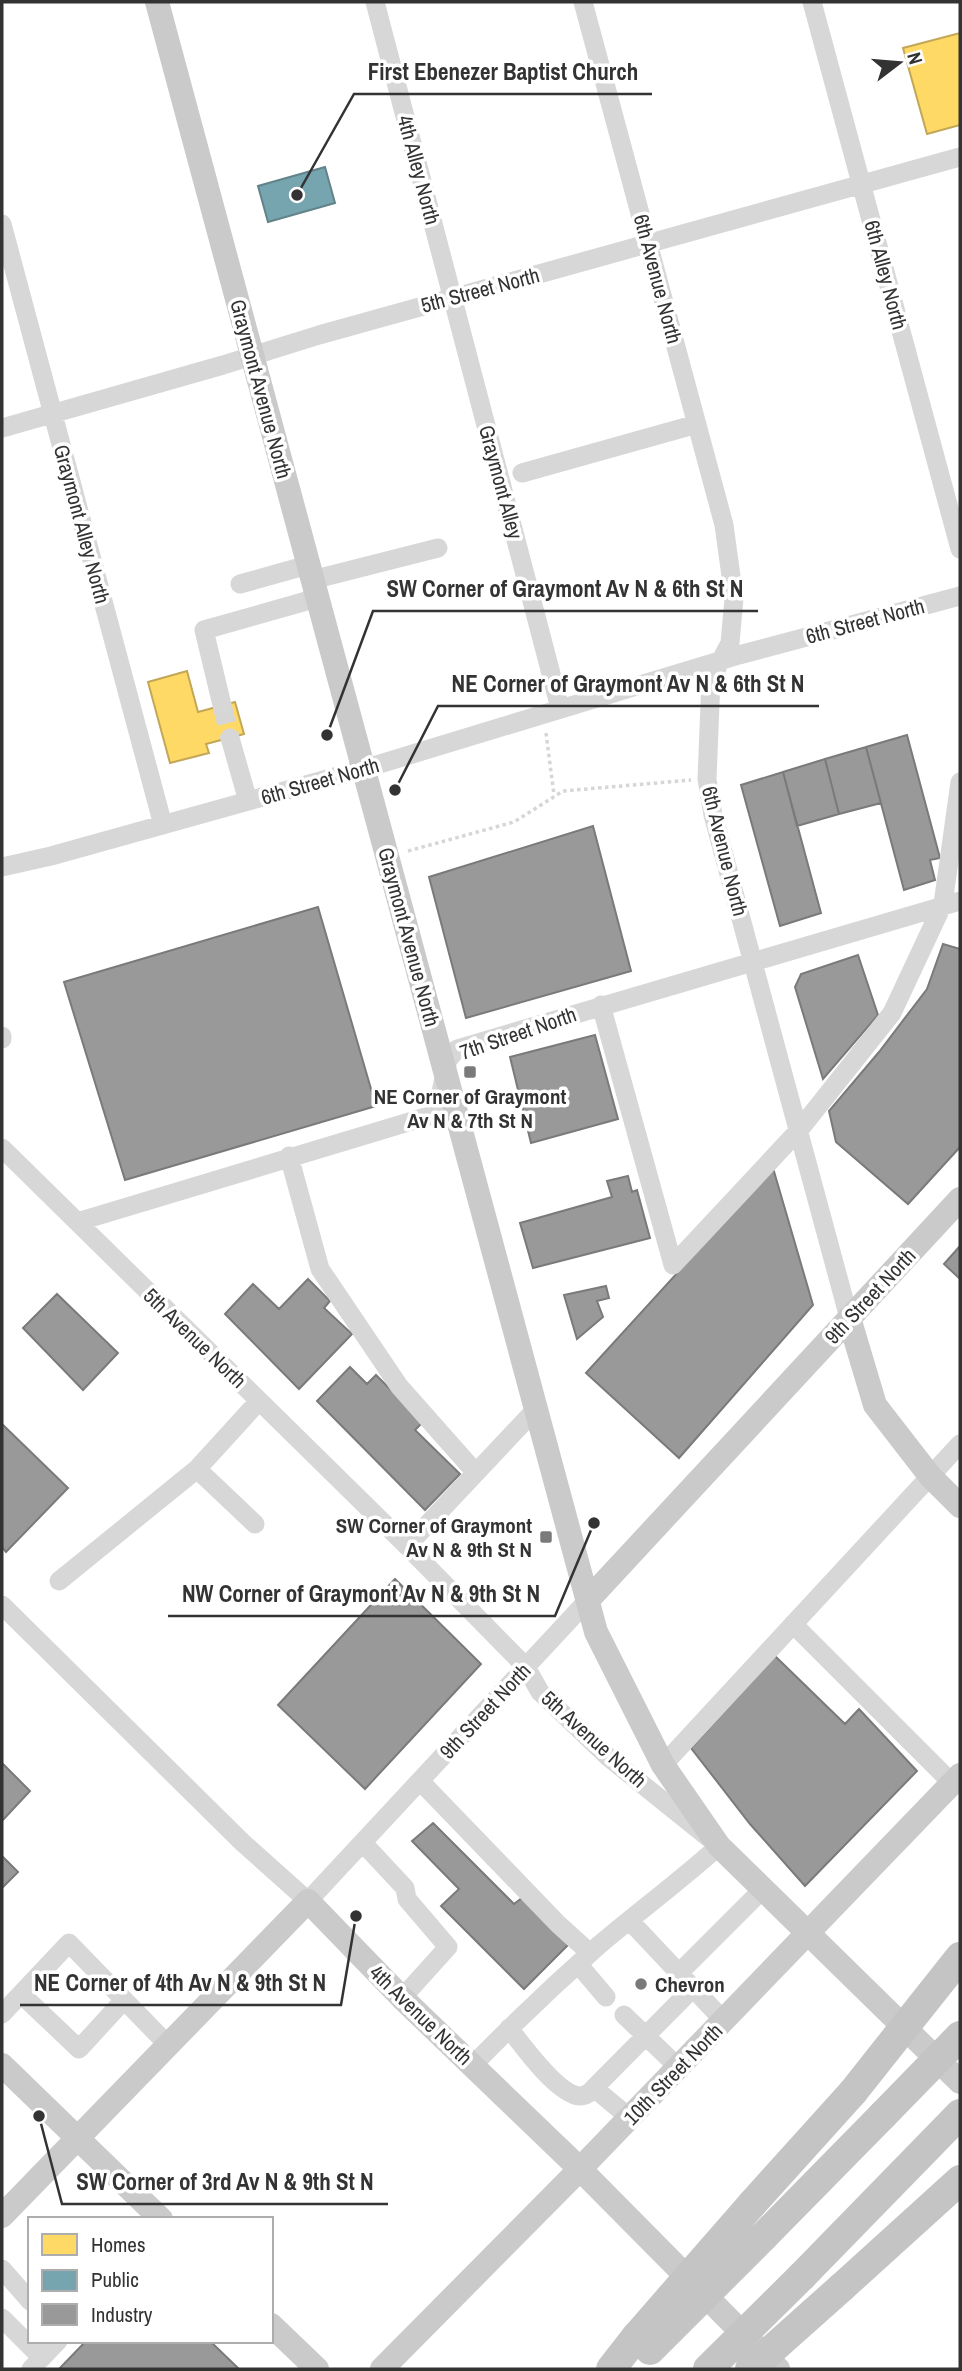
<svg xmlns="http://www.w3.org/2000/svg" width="962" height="2371" font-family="'Archivo Narrow',sans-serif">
<rect width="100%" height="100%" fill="#fff"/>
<path fill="#ffd966" stroke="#c2a757" stroke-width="2" d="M960,33V125L927,134L903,48Z
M187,671L198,712L235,702L244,734L206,744L209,753L170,763L148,682Z"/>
<path fill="#76a5af" stroke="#62838a" stroke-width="2" d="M325,167L335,203L268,222L258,186Z"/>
<path fill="#999" stroke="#7a7a7a" stroke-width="2" d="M907,735L940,858L930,860L935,880L904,890L866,747Z
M866,747L881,803L839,814L825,759Z
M825,759L839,814L797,826L783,772Z
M783,772L821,913L780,926L741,785Z
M593,826L631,971L466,1018L429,877Z
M318,907L376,1106L125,1180L64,982Z
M943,944L960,949V1147L908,1204L836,1142L829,1111L879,1052L927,989Z
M858,955L878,1015L823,1079L795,987L801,974Z
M595,1035L618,1119L531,1143L510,1057Z
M773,1168L813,1305L679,1458L586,1373Z
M628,1176L632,1192L637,1190L650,1238L533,1268L520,1223L612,1197L607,1181Z
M960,1246V1279L944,1264Z
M308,1279L330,1301L324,1308L352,1334L299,1389L225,1314L253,1284L279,1309Z
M606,1286L609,1298L597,1301L603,1317L577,1339L564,1295Z
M57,1294L118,1353L83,1390L23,1328Z
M350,1367L367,1384L376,1375L423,1422L415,1430L460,1474L425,1510L317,1401Z
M2,1424L68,1488L6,1552L2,1547Z
M395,1579L481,1664L365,1789L278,1705Z
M775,1656L845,1724L859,1709L917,1771L805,1886L750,1824L691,1748Z
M2,1763L30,1791L2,1821Z
M433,1823L514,1904L523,1897L569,1944L524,1989L441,1906L459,1889L412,1841Z
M2,1856L18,1872L2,1888Z
M86,2341H210L239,2369H59Z"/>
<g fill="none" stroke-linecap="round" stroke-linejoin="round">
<path stroke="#d6d6d6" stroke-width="19" stroke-dasharray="19 10" stroke-linecap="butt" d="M222,705L230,738"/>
<path stroke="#d6d6d6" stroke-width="3.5" stroke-dasharray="3.5 3.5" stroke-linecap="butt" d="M546,733L554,795
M408,851L514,822L563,791L691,780"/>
<path stroke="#d7d7d7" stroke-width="19" d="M375,2L560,708
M583,2L724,525L734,598L730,643L711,679L707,779L713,815L849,1318
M812,2L960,549
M2,224L163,825
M2,428L223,365L319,335L960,157
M522,473L697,424
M312,580L438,548
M240,584L308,565
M222,705L204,630L317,598
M230,738L248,801
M2,867L51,856L363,769L739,655L960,596
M601,1005L673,1265
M2,1036V1039
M2,1148L407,1546L526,1667L540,1692L607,1756L719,1846C680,1881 638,1912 598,1946C555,1984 513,2024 473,2065
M289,1156L320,1269L399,1386L476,1473
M77,1222L432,1115L440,1096L448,1060L457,1049L960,901
M673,1265L800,1129L892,1013L943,904L960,782
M197,1469L255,1524
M407,1546L536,1409
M59,1581L197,1469L259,1401
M2,1605L242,1842L308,1901L588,1600
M793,1624L952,1783
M663,1765L960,1444
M420,1781L558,1924L590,1953
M363,1843L405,1888L407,1899L448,1947L402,1998
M630,1921L724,2021
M578,1964L606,1997
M680,1972L763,1889
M21,1994L79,2049L124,2000
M2,2014L69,1943L167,2044
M624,2015L679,2068
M509,2028C522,2045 558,2095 580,2096C587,2096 590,2092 594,2088L630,2118
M594,2088L694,1987
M2,2269L30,2301
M2,2318L42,2358
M31,2369L58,2341"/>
<path stroke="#cacaca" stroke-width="24" d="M157,2L596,1632L663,1765L719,1846L960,2082
M849,1318L875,1405L930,1476L960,1506
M588,1600L960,1199
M2,2065L161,2219
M2,2216L308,1901L402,1998L580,2169L778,2369
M271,2325L317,2369
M382,2369L580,2169L960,1775"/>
<path stroke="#c4c4c4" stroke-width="30" d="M752,2204L853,2092
M763,2237L883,2115
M802,2276L960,2114
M842,2287L960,2180
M611,2369L636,2337"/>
<path stroke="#c4c4c4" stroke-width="30" d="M853,2092L960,1957
M883,2115L960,2036
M636,2337L752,2204
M650,2350L763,2237
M708,2369L802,2276
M750,2369L842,2287"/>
</g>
<g fill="#7a7a7a" stroke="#fff" stroke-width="2.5">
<rect x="463" y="1065" width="14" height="14" rx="3.5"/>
<rect x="539" y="1530" width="14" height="14" rx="3.5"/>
<circle cx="641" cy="1984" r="7"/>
</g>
<g text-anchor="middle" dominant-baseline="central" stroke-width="7" stroke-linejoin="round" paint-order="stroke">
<g font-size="21" fill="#333" stroke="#fff">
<text transform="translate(419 170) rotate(75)">4th Alley North</text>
<text transform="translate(886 275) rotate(75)">6th Alley North</text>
<text transform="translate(658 279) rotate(75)">6th Avenue North</text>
<text transform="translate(480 290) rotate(-15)">5th Street North</text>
<text transform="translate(261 389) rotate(75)">Graymont Avenue North</text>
<text transform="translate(501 482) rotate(75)">Graymont Alley</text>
<text transform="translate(82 524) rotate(75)">Graymont Alley North</text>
<text transform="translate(865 621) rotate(-15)">6th Street North</text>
<text transform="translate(320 781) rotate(-16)">6th Street North</text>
<text transform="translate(725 851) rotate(76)">6th Avenue North</text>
<text transform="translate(409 937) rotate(75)">Graymont Avenue North</text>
<text transform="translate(518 1033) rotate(-19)">7th Street North</text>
<text transform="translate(870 1296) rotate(-47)">9th Street North</text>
<text transform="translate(195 1338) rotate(44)">5th Avenue North</text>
<text transform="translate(485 1711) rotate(-47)">9th Street North</text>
<text transform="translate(594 1739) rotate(42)">5th Avenue North</text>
<text transform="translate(421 2015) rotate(44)">4th Avenue North</text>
<text transform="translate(673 2074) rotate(-46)">10th Street North</text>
</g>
<g font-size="21" font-weight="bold" fill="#333" stroke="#fff">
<text x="470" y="1096">NE Corner of Graymont<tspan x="470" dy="24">Av N &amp; 7th St N</tspan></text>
<text x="532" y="1525" text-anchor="end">SW Corner of Graymont<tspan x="532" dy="24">Av N &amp; 9th St N</tspan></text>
<text x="655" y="1984" text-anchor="start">Chevron</text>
</g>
</g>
<path fill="none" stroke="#333" stroke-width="2.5" d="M297 195L354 94H652M327 735L373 611H758M395 790L438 706H819M594 1523L555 1616H168M356 1916L341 2005H20M39 2116L62 2204H388"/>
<g fill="#333" stroke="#fff" stroke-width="2.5">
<circle cx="297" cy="195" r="7"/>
<circle cx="327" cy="735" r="7"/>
<circle cx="395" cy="790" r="7"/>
<circle cx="594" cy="1523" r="7"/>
<circle cx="356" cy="1916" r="7"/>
<circle cx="39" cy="2116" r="7"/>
</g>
<g font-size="23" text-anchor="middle" font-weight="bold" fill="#333" stroke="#fff" stroke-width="7" stroke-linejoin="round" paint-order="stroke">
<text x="503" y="80">First Ebenezer Baptist Church</text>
<text x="565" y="597">SW Corner of Graymont Av N &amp; 6th St N</text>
<text x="628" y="692">NE Corner of Graymont Av N &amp; 6th St N</text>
<text x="361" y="1602">NW Corner of Graymont Av N &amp; 9th St N</text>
<text x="180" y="1991">NE Corner of 4th Av N &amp; 9th St N</text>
<text x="225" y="2190">SW Corner of 3rd Av N &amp; 9th St N</text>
</g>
<rect width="962" height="2371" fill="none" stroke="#333333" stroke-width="7"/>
<rect x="28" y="2217" width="245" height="126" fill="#ffffff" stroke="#adadad" stroke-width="2"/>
<rect x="42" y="2234" width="35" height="21" fill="#ffd966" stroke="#adadad" stroke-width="2"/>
<text x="91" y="2252" font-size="21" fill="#333333">Homes</text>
<rect x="42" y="2270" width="35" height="21" fill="#76a5af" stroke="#adadad" stroke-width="2"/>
<text x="91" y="2287" font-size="21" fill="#333333">Public</text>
<rect x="42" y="2304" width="35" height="21" fill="#999999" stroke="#adadad" stroke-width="2"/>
<text x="91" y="2322" font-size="21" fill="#333333">Industry</text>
<g transform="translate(899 63) rotate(74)" stroke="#ffffff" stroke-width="5" paint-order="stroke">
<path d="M0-5L12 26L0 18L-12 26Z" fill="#333333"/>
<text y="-10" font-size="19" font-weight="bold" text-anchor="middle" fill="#333333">N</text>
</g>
</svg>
